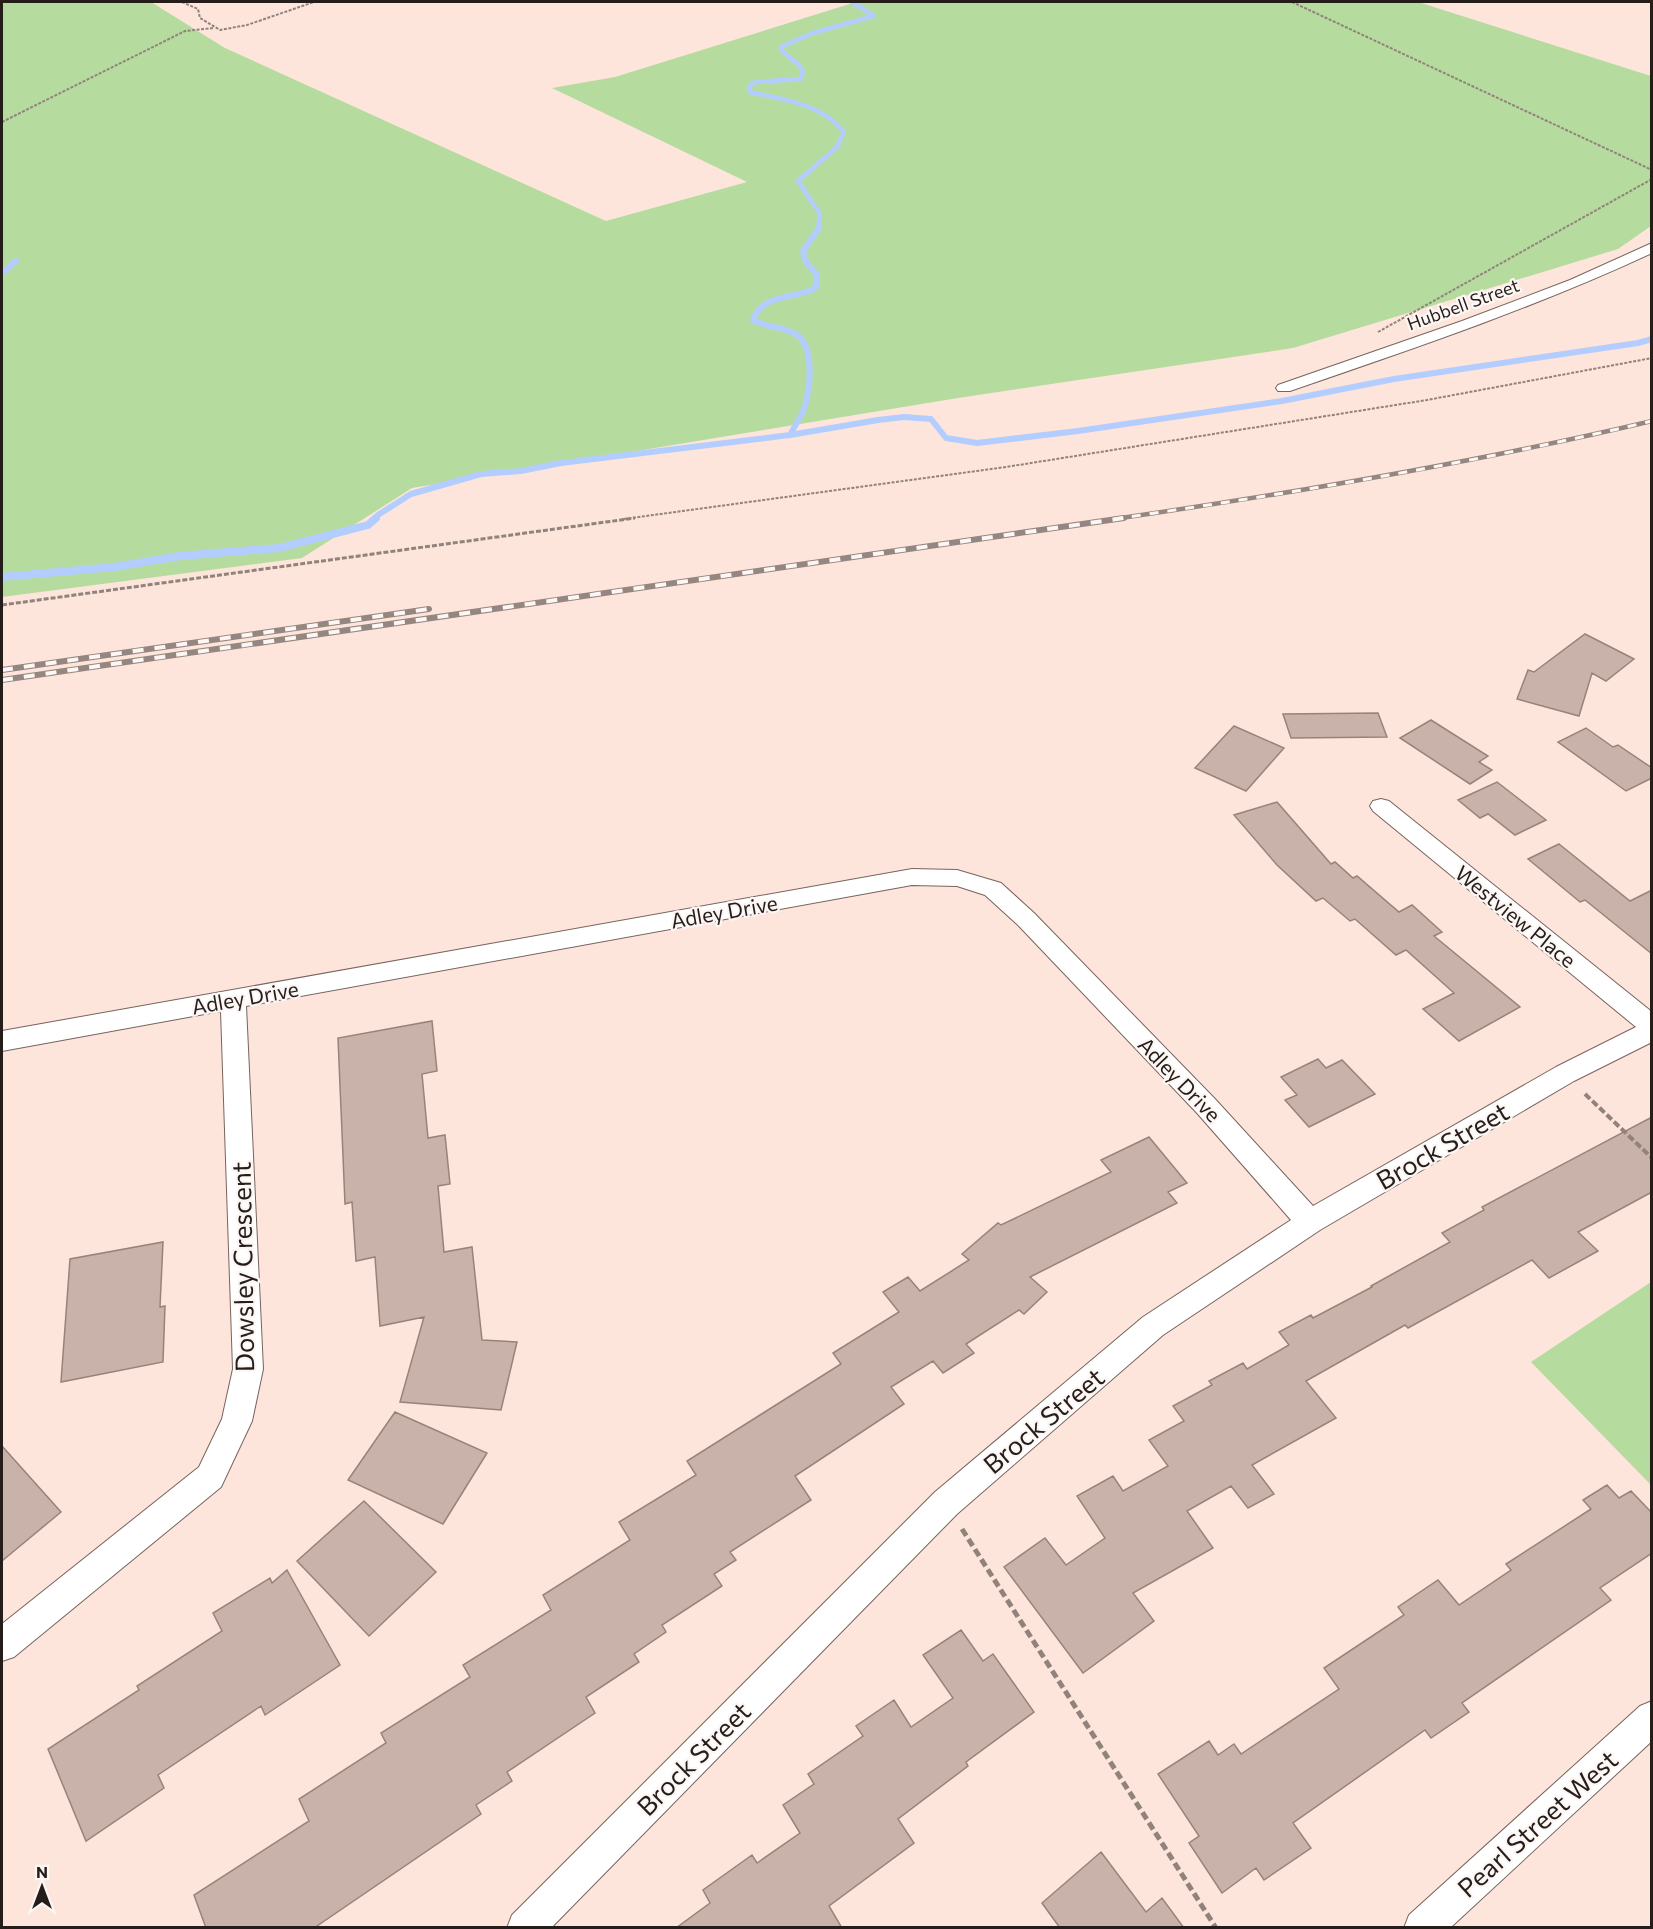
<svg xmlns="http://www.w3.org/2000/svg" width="1653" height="1929" font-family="Commissioner,sans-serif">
<rect width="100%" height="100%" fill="#fde5dc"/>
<path fill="#b5db9e" d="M2,2H151L225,48L606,221L747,182L552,88L615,77L856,2H1418L1651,76V226L1618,249L1293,348L958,398L412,488L302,558L2,597Z
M1651,1282V1485L1531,1362Z"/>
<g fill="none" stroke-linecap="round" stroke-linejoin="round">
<path stroke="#b4cdff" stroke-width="4.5" d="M818,230L820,214L798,181L837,147L844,132C821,103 784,100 750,92L749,86L756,82L801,79L803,72L799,65L781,50V47L813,33L874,16L852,2"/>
<path stroke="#b4cdff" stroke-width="6" d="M2,273L16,261
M790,435C795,425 802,416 805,406C810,387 815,348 797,335C784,326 766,328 753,320C762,296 788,298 809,291L816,287L817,275L806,262L803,251L819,228
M375,519L378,515L411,494L481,474L521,471L561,463L790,435L878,420L904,417L931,419L946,438L977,443L1078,431L1282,401L1394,379L1638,343L1652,339"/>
<path stroke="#b4cdff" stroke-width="8" d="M2,577L114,567L180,556L279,548L368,525L376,518"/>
</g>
<path fill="#c8b2aa" stroke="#98837b" stroke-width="1.5" d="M1585,634L1634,659L1606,681L1592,673L1579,716L1517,699L1528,670L1534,672Z
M1378,713L1387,737L1291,738L1283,714Z
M1431,720L1488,756L1479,762L1492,770L1470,784L1400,738Z
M1234,726L1284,748L1246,791L1195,768Z
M1586,728L1613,747L1618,745L1652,768V778L1626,791L1558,742Z
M1497,782L1519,799L1546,820L1515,835L1488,814L1480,818L1458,800Z
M1277,802L1331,864L1335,862L1353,878L1357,876L1399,912L1412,905L1442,932L1434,936L1520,1007L1459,1041L1423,1009L1454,993L1406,950L1396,955L1355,919L1350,921L1323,898L1316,901L1277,865L1234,815Z
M1559,844L1630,901L1652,890V954L1585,900L1580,902L1528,859Z
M432,1021L437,1071L422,1074L428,1138L445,1135L450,1184L438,1186L444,1252L472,1247L482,1340L517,1342L501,1410L400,1402L424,1317L380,1326L375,1257L356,1261L352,1202L345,1204L338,1038Z
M1318,1059L1326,1068L1342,1060L1375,1094L1309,1127L1285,1100L1297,1095L1281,1077Z
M1652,1117V1192L1578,1232L1598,1251L1549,1278L1532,1260L1408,1328L1405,1325L1306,1381L1336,1418L1252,1465L1274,1494L1248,1508L1231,1486L1187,1511L1213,1548L1133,1593L1154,1621L1083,1673L1004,1567L1045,1538L1066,1565L1105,1538L1077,1496L1113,1476L1123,1491L1168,1466L1149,1440L1184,1421L1173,1406L1212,1385L1209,1381L1243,1363L1247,1369L1289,1345L1279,1332L1311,1315L1313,1318L1372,1287L1371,1286L1450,1242L1442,1233L1484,1210L1482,1207Z
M1149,1137L1187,1183L1168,1192L1177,1203L1030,1277L1047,1292L1024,1314L1019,1310L966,1344L974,1353L943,1373L933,1361L891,1387L904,1404L795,1476L811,1500L730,1552L736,1560L714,1574L722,1586L662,1625L666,1632L634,1654L639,1662L586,1697L595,1713L507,1772L512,1781L476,1805L481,1814L314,1928H206L194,1895L309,1821L299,1799L386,1743L381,1733L470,1677L463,1665L551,1610L543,1595L630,1540L619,1522L696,1475L687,1461L841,1364L833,1353L899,1312L883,1292L908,1277L920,1291L969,1260L962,1254L998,1223L1001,1225L1111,1172L1101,1160Z
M163,1242L160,1307L165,1306L163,1362L61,1382L70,1259Z
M395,1412L487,1453L443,1524L348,1480Z
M2,1446L61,1512L2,1561Z
M1607,1485L1619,1498L1631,1491L1652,1513V1553L1600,1588L1611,1600L1462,1703L1469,1712L1431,1738L1425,1730L1293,1823L1311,1848L1264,1880L1256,1868L1222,1893L1189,1843L1199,1836L1158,1774L1209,1741L1218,1755L1234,1744L1241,1754L1339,1689L1324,1668L1404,1615L1398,1607L1438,1580L1459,1605L1511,1570L1506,1564L1591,1509L1583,1500Z
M364,1501L436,1572L369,1636L297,1561Z
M287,1570L340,1665L265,1715L261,1706L158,1775L164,1788L86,1841L48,1749L139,1690L137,1686L222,1631L213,1613L270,1578L272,1583Z
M961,1630L983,1661L993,1654L1034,1712L966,1762L968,1766L898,1819L914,1843L829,1906L842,1928H676L710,1903L703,1890L752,1855L757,1863L800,1833L783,1805L814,1784L808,1774L863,1736L856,1726L894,1700L911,1727L953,1698L923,1655Z
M1101,1852L1146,1912L1162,1898L1184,1928H1060L1042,1903Z"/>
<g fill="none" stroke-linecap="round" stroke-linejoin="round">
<g stroke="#77645c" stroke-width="2">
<path id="street" d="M1652,243V253C1534,308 1412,349 1290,391H1278L1276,388L1278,385L1462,321L1570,280Z
M1381,799L1389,801L1652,1012V1042L1574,1081L1320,1230L1163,1335L957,1514L551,1928H507L512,1915L935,1492L1143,1317L1291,1220L1197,1113L1018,925L985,895L957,886L912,885L246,1006L263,1369L252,1421L221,1487L14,1657L2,1661V1624L199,1467L222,1419L233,1369L221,1011L2,1051V1031L912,869L957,870L1001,883L1034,913L1215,1099L1313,1206L1556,1067L1636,1027L1373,811L1370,806L1373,801Z
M1652,1701V1741L1450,1928H1404L1409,1915L1640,1706Z"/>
</g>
<path stroke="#92827c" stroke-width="2" stroke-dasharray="3 1.5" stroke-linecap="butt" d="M182,2L198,9L200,18L220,30L247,25L314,2
M1292,2L1652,170
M2,122L185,31L214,28
M1378,332L1652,179
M624,519L1006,467L1427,400L1652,358"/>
<path stroke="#92827c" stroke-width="3" stroke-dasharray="5 2" stroke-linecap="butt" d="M2,605L635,518"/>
<path stroke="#92827c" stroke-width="4" stroke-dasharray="7 3" stroke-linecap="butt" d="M1585,1094L1652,1158"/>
<path stroke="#92827c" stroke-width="5" stroke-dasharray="8 4" stroke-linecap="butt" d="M962,1529L1216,1928"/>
<use href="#street" fill="#fff" fill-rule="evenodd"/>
<g stroke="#968680" stroke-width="4.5">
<path id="rail-far1" d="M1114,519C1294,493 1474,463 1652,421"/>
</g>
<g stroke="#968680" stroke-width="6">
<path id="rail" d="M2,670L429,609
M2,680L1124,518"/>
</g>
<use href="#rail-far1" stroke="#fcf7f5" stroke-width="3" stroke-dasharray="9" stroke-linecap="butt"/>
<use href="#rail" stroke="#fcf7f5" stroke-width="4" stroke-dasharray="11" stroke-linecap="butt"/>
</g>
<g text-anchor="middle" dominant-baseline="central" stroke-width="4.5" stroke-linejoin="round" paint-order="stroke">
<g font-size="18" fill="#251d1a" stroke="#fcf7f5">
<text transform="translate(1463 304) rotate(-20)">Hubbell Street</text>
</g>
<g font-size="21" fill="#251d1a" stroke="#fcf7f5">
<text transform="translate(724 911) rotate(-10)">Adley Drive</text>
<text transform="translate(1516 916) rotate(39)">Westview Place</text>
<text transform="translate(245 997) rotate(-10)">Adley Drive</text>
<text transform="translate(1180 1079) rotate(46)">Adley Drive</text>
</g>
<g font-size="26" fill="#251d1a" stroke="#fcf7f5">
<text transform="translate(1442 1145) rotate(-30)">Brock Street</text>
<text transform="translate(242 1267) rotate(-91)">Dowsley Crescent</text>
<text transform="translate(1043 1420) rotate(-40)">Brock Street</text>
<text transform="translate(693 1758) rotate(-45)">Brock Street</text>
<text transform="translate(1537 1823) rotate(-42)">Pearl Street West</text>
</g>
</g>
<rect width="1653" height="1929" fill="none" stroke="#251d1a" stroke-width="6"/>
<g transform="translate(42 1887)" stroke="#fcf7f5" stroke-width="4.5" paint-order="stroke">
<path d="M0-4.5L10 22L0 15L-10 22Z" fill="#251d1a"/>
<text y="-9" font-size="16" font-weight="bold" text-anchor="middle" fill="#251d1a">N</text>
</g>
</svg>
